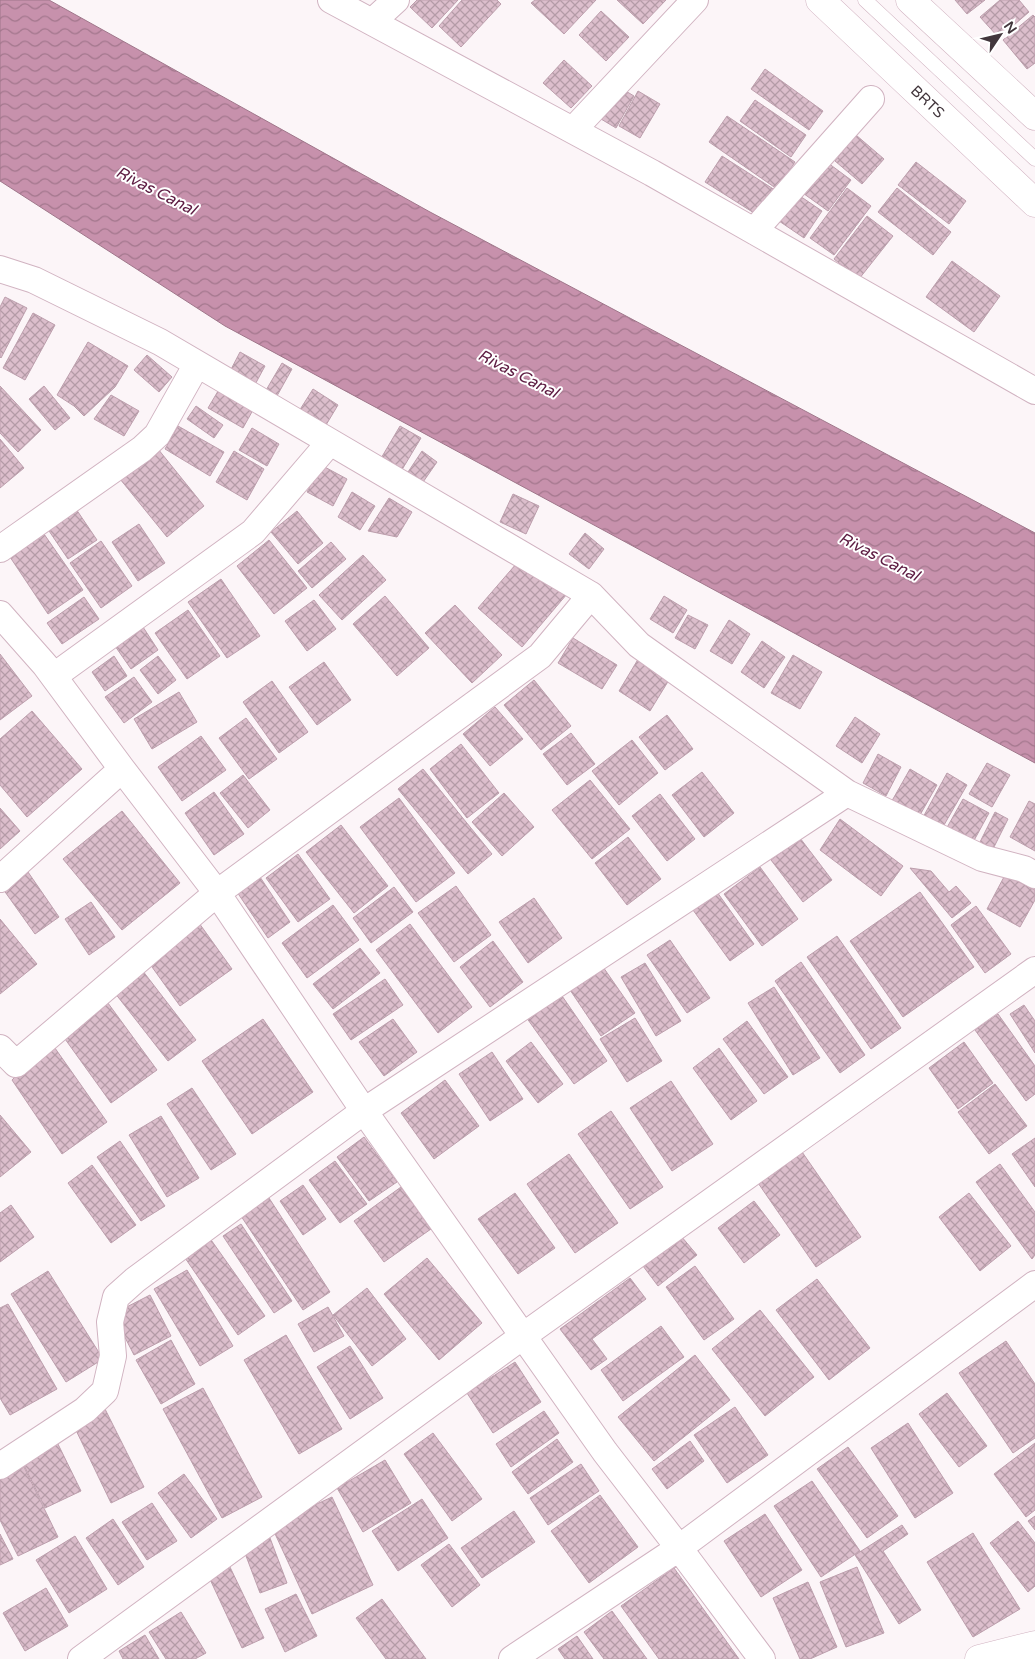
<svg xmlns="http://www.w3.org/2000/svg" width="1035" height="1659" font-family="'Varela Round',sans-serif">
<defs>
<pattern id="water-waves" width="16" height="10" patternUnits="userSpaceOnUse" patternTransform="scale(1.25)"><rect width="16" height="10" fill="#c791ac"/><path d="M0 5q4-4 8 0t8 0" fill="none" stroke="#a3778d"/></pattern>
<pattern id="building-cross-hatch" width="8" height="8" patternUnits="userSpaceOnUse" patternTransform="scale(1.25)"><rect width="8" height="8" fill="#dcbecc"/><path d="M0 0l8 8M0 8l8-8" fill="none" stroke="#b49ba7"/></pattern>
</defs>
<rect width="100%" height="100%" fill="#fcf5f8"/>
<path fill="url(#water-waves)" stroke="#9f768a" d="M0,0H49L430,212L1035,533V763L225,326L0,181Z"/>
<path fill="url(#building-cross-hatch)" stroke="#bd9fad" d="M417,0H458L432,28L410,7Z
M462,0H497L501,4L461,47L439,26Z
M535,0H596L564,34L531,3Z
M617,0H666L643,24Z
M955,0H985L967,14Z
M1000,0H1019L1029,12L999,38L980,17Z
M601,11L629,37L606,61L579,35Z
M1033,15L1035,17V63L1027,69L1003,40Z
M564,60L592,86L571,108L543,83Z
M765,69L823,111L809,130L751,89Z
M619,87L634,96L616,128L601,119Z
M638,91L660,104L640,138L619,126Z
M755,100L806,135L791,157L740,121Z
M727,116L795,162L777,189L709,142Z
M856,135L884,159L862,184L835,161Z
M722,156L778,192L762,218L705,182Z
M824,160L851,180L828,211L800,191Z
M916,162L966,201L949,224L898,185Z
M847,188L871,206L834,255L810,238Z
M897,188L951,232L933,255L878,212Z
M797,194L822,211L804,238L779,221Z
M867,216L893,236L859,279L834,259Z
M952,261L1000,296L974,332L926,297Z
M5,297L27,308L1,358L0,357V307Z
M33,313L55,325L25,380L3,368Z
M88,342L128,366L115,387L84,416L74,406L57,395Z
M240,352L265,366L251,392L226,379Z
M147,355L172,377L159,392L134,370Z
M282,363L292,369L273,403L262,397Z
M224,381L258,401L243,428L208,408Z
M0,386L41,430L18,452L0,433Z
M44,386L70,418L55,430L29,399Z
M313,389L338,405L320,435L294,419Z
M111,395L139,411L124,436L94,419Z
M196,406L223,425L214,438L187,419Z
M178,426L224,452L210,476L165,449Z
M400,426L421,438L400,473L380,460Z
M252,428L279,444L267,466L239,450Z
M0,439L24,468L0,488Z
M158,449L204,506L167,537L120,479Z
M234,451L264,469L247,500L216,482Z
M422,451L437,462L421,485L406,475Z
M321,465L347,479L333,506L307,492Z
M352,492L375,506L360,530L338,517Z
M513,494L539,506L526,534L500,522Z
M389,498L412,512L397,537L368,531Z
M74,506L97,540L68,559L45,525Z
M297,511L323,543L298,564L271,532Z
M139,524L165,563L138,581L112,542Z
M585,533L604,549L589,569L569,554Z
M44,534L83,590L48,614L10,557Z
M269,540L307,588L274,614L237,566Z
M101,541L132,586L101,608L70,563Z
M331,542L346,559L312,588L298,571Z
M363,555L386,580L342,620L319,595Z
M523,556L567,594L522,647L478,608Z
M221,579L260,636L227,658L188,602Z
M385,596L429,648L397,676L353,624Z
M664,596L687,610L673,633L650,619Z
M84,597L99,619L62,644L47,623Z
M314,600L336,629L307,651L285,621Z
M455,605L502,655L472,683L425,633Z
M188,610L220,656L187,679L155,633Z
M688,615L708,625L695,649L675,638Z
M729,620L750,634L732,664L710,651Z
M143,627L158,650L131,669L115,646Z
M573,638L617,665L602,689L558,663Z
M762,641L785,657L764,688L741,672Z
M0,654L32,696L0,720Z
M793,655L822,672L800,709L771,693Z
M114,656L127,676L105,691L92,672Z
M158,656L176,680L158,694L140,670Z
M640,656L672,675L650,711L619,691Z
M324,662L351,700L317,725L289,687Z
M134,677L152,702L124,723L105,697Z
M534,680L571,726L541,750L504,705Z
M272,681L308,732L279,753L243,702Z
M179,692L197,722L152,749L134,719Z
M495,707L523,739L490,766L463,734Z
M32,711L82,769L27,817L0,785V739Z
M667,715L693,749L665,770L639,737Z
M855,717L880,734L862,763L836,746Z
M246,718L277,759L249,779L219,738Z
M571,733L595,764L567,785L543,754Z
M201,736L226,770L182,801L158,767Z
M632,740L658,773L619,805L592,771Z
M461,744L499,793L467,818L430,769Z
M878,754L901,767L886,796L863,783Z
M987,763L1010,775L992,807L969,794Z
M423,769L492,854L468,874L398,789Z
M910,769L937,785L916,822L889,806Z
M702,772L734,813L704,837L672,795Z
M947,773L967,785L940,832L921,821Z
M243,775L270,810L248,828L220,793Z
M590,780L630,829L592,859L552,810Z
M214,792L244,834L214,855L185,813Z
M504,793L534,827L502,856L472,822Z
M660,794L695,839L667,861L632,816Z
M399,798L455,873L416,902L360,827Z
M963,799L989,813L971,846L945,831Z
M1029,801L1035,804V851L1010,837Z
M0,808L20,831L0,849Z
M122,811L180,883L122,930L63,859Z
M995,812L1008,819L989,857L976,850Z
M840,819L903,866L881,896L820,850Z
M341,825L388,886L354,913L306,852Z
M628,837L661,879L627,905L595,863Z
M800,838L832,880L803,902L771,860Z
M298,854L330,899L298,922L266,878Z
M760,867L798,919L762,946L724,894Z
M910,868L931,871L949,892L956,886L971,903L952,918Z
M28,872L59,917L35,934L3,889Z
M1005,875L1035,890V900L1020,927L987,909Z
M260,877L290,922L268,938L237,892Z
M456,886L491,935L454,962L418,913Z
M394,887L413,912L371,943L353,918Z
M717,892L754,944L730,961L693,910Z
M920,892L974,967L903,1017L850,941Z
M534,898L562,938L528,963L499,922Z
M91,902L115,937L89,955L65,919Z
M333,905L359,940L307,978L282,943Z
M976,906L1011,954L985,973L951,925Z
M0,919L37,964L0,994Z
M199,923L232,969L180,1006L147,960Z
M410,924L472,1007L438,1033L376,950Z
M837,936L901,1028L871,1049L807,957Z
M670,940L710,998L687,1013L647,955Z
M493,941L523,982L490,1007L460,967Z
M360,948L380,973L333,1009L313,984Z
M801,962L865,1055L840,1073L775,981Z
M645,963L681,1021L656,1036L621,977Z
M601,964L635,1013L601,1036L568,987Z
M139,966L196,1040L168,1061L111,988Z
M385,979L403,1005L351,1040L333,1014Z
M774,987L820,1058L793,1075L748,1003Z
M560,993L607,1061L574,1084L526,1017Z
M105,999L157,1070L111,1103L60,1032Z
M1024,1005L1035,1021V1053L1010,1014Z
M998,1014L1035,1066V1094L1026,1101L975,1030Z
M635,1018L662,1061L627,1082L600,1039Z
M263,1019L313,1092L252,1134L202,1061Z
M393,1019L417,1052L384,1076L359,1042Z
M747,1021L788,1077L764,1094L723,1039Z
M50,1041L107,1122L62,1154L12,1080Z
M531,1042L563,1084L538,1103L506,1061Z
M964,1042L993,1083L958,1109L929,1068Z
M719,1048L757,1101L731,1120L693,1068Z
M492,1052L523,1099L490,1121L459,1074Z
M445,1080L479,1126L434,1159L401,1113Z
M671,1081L713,1144L672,1171L630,1108Z
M995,1084L1027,1126L989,1154L958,1112Z
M192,1088L236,1154L211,1170L167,1104Z
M611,1111L663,1187L630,1209L578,1134Z
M0,1115L31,1152L0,1177Z
M161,1116L199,1178L167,1197L129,1135Z
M364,1137L397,1182L369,1201L337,1157Z
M1035,1138V1187L1012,1154Z
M120,1141L165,1206L141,1221L97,1157Z
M800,1149L861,1237L816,1267L756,1180Z
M569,1154L618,1223L575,1253L527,1184Z
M335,1161L367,1204L340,1223L309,1180Z
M1000,1164L1035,1212V1255L1032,1259L976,1182Z
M92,1165L136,1225L111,1243L68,1183Z
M303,1185L326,1219L303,1235L280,1201Z
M401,1187L431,1229L384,1262L354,1221Z
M515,1193L555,1248L518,1274L478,1219Z
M969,1193L1011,1246L980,1271L939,1217Z
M269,1198L330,1292L303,1310L241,1216Z
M754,1201L780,1235L744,1263L718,1228Z
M11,1205L34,1237L0,1262V1213Z
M241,1224L292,1301L274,1313L223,1236Z
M681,1236L697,1255L658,1286L643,1266Z
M209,1237L265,1316L238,1335L183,1255Z
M427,1258L482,1323L439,1360L384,1294Z
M695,1266L734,1319L704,1340L666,1287Z
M187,1270L233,1346L200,1366L154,1289Z
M48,1271L103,1359L66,1382L11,1294Z
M630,1278L646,1299L592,1339L607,1359L591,1370L560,1329Z
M817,1279L870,1348L829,1380L776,1310Z
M367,1288L406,1339L372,1366L333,1315Z
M150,1295L171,1336L134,1355L113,1314Z
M8,1304L57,1389L10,1415L0,1398V1308Z
M328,1307L344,1336L314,1352L298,1324Z
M760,1310L814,1377L765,1416L712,1349Z
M661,1326L684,1357L623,1401L601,1370Z
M286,1335L342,1429L299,1454L244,1360Z
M171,1340L195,1384L161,1404L136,1360Z
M1006,1341L1035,1384V1438L1013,1453L959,1373Z
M350,1346L383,1398L350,1419L317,1367Z
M695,1355L730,1400L654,1461L618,1417Z
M515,1362L541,1402L493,1433L467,1393Z
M203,1388L262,1497L222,1518L163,1409Z
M947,1393L987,1446L959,1467L919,1414Z
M735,1407L768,1455L727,1483L694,1435Z
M105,1409L144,1487L111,1503L73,1424Z
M544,1411L559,1433L511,1467L496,1444Z
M908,1423L953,1493L915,1518L871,1448Z
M433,1433L482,1499L452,1521L404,1454Z
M55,1438L81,1491L45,1508L19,1455Z
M557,1439L573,1462L528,1494L512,1472Z
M690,1441L704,1461L667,1489L652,1469Z
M1035,1443V1510L1026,1517L994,1474Z
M848,1447L898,1516L867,1538L817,1469Z
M385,1460L411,1503L363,1532L337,1488Z
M581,1464L599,1491L548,1525L530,1498Z
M23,1465L58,1537L18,1556L0,1520V1476Z
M184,1474L217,1519L191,1538L158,1493Z
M812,1481L860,1551L821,1577L774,1506Z
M600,1495L638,1547L589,1583L551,1531Z
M332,1497L373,1585L312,1614L271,1525Z
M422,1499L448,1538L398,1571L372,1531Z
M152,1503L177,1541L147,1560L122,1522Z
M514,1511L535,1542L482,1578L461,1548Z
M765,1514L802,1570L761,1597L724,1541Z
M1035,1516V1530L1028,1521Z
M113,1519L144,1567L118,1585L86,1538Z
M1018,1521L1035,1543V1586L1028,1592L990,1543Z
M902,1525L908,1534L883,1551L921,1610L899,1624L855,1555Z
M973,1533L1020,1609L973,1637L927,1562Z
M0,1534L13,1559L0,1565Z
M75,1536L107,1589L69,1613L36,1560Z
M270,1538L287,1583L260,1593L243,1548Z
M449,1544L480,1585L452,1607L421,1565Z
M229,1565L264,1638L242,1648L208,1575Z
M857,1567L884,1633L846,1647L820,1582Z
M674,1568L739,1659H659L621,1606Z
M808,1582L837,1647L810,1659H800L773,1598Z
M46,1588L68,1626L25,1651L3,1613Z
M296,1594L317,1636L285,1652L265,1609Z
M382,1599L426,1659H386L356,1618Z
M612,1611L647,1659H604L584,1632Z
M181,1612L206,1653L195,1659H166L149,1632Z
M145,1635L159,1659H123L119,1651Z
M577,1636L593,1659H565L558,1649Z"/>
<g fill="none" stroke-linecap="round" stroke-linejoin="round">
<g stroke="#d1b3c1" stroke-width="15">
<path id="lane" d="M865,0L1035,159"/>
</g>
<g stroke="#d1b3c1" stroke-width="28">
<path id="street" d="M331,0L652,173L1035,391
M372,22L396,0
M573,130L695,0
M754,231L871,99
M0,269L34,280L160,342L591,595
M0,549L142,449L157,435L197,364
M0,614L45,665L122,769L217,893L364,1111L605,1452L679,1548L762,1659
M54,676L253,532L330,442
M0,879L122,769
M0,1048L16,1064L217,893L540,656L591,595L639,645L847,793L982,858L1024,869L1035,875
M0,1466L85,1410L105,1391L113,1356L110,1322L116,1297L135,1280L364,1111L847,793
M81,1659L523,1336L1035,970
M512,1659L679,1548L1035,1284"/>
</g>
<g stroke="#d1b3c1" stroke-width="29">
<path id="secondary" d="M979,1659L1035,1645"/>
</g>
<g stroke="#d1b3c1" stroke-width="29">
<g id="primary">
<path id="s1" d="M820,0L1035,203"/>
<path d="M910,0L1035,116"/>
</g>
</g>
<use href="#lane" stroke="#fff" stroke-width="14"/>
<use href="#street" stroke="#fff" stroke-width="26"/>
<use href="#secondary" stroke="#fff" stroke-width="28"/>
<use href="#primary" stroke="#fff" stroke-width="28"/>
</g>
<g text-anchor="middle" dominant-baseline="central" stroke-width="4" stroke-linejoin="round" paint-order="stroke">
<g font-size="15" fill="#42363c" stroke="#fff">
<text stroke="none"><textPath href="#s1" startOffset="148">BRTS</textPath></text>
</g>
<g font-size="16" font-style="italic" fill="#5d1c42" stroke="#fff">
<text transform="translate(156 191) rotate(27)">Rivas Canal</text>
<text transform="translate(518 374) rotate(27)">Rivas Canal</text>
<text transform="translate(879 557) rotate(27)">Rivas Canal</text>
</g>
</g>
<g transform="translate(1000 35) rotate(55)" stroke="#ffffff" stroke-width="4" paint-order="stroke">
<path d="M0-4L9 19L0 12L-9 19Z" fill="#42363c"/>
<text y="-8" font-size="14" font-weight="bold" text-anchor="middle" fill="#42363c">N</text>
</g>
</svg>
